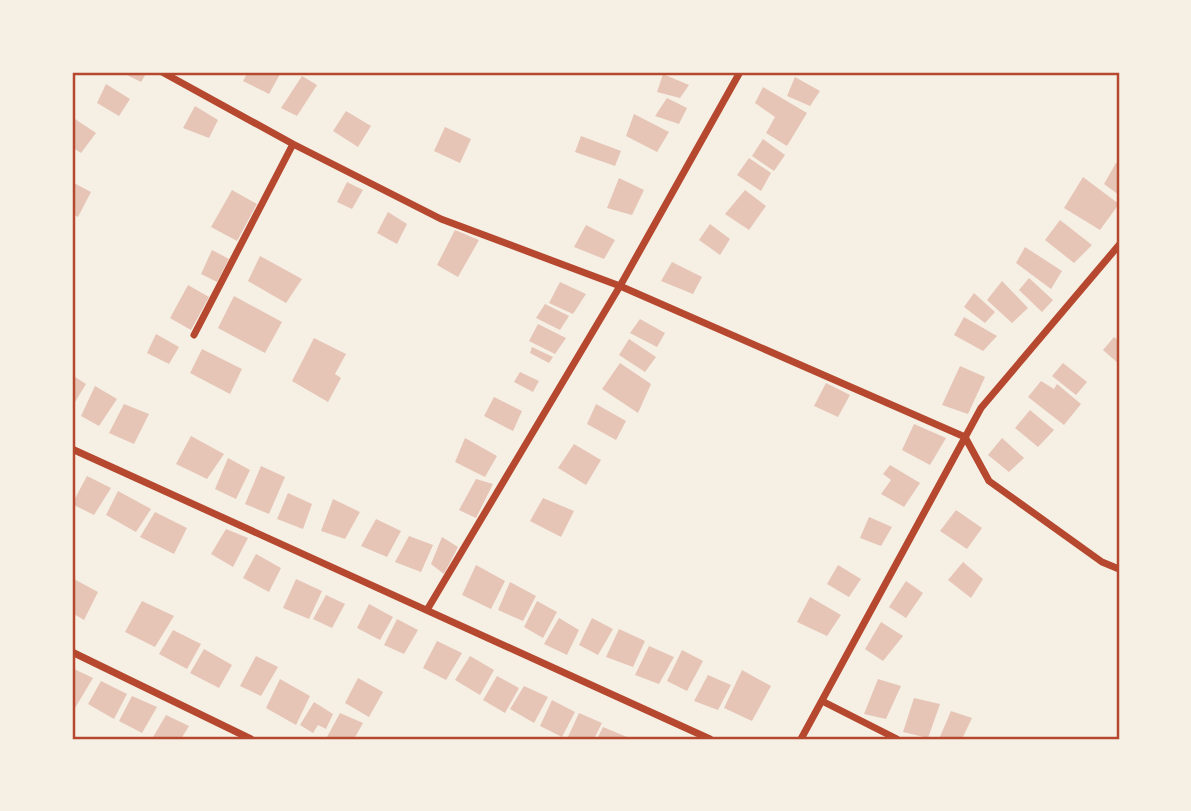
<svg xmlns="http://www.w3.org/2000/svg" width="1191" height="811" font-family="Manrope,sans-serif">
<rect width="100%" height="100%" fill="#f6efe4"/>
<path fill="#e6c5b7" d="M121,72H147L141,82Z
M248,72H275L280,74L269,94L243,81Z
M663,74L689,85L680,98L657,92Z
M302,76L317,85L297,116L281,108Z
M795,77L820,91L810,106L787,96Z
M106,84L130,99L119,116L97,103Z
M763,87L807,113L787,146L766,133L775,117L755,103Z
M667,98L687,108L679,124L655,116Z
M195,106L218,120L209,138L183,128Z
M346,111L371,126L358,147L333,131Z
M634,114L669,132L657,152L626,136Z
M72,117L96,133L81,153L72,147Z
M445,127L471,139L460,163L434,151Z
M581,136L621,151L615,166L575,152Z
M763,139L785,155L774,171L752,156Z
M749,158L771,173L761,191L737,175Z
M1116,163L1119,165V195L1104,184Z
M1083,177L1119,204L1100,230L1064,208Z
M619,178L644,190L632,215L607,208Z
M72,182L91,192L78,217L72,214Z
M347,182L363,190L352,209L337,202Z
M232,190L257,204L237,241L211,227Z
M745,190L766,206L749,230L725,214Z
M388,212L407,224L397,244L377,233Z
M1060,220L1092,245L1074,263L1045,240Z
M710,224L730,239L720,255L699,240Z
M586,225L615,240L604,259L574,247Z
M455,230L479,240L458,277L437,265Z
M1025,247L1062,271L1051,289L1016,263Z
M212,250L229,259L217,282L201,274Z
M260,256L302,279L286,303L248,281Z
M672,262L702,277L693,294L661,281Z
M1029,278L1053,300L1042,312L1019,290Z
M1002,281L1028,308L1012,323L987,300Z
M560,282L586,294L573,314L549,303Z
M188,285L209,297L191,330L170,318Z
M974,293L995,312L985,323L964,307Z
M234,296L282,322L265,353L218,328Z
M545,304L569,316L560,330L536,318Z
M964,317L997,336L983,351L954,335Z
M640,319L665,333L657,347L630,333Z
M538,324L566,338L555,354L529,341Z
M156,334L179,347L169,364L147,353Z
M1114,337L1119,341V364L1103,350Z
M314,338L346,354L335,374L341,378L328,402L292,381Z
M629,339L656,357L645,372L619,355Z
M532,347L553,357L549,363L530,353Z
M202,349L242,369L230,394L190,373Z
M620,363L651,384L638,413L602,389Z
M1063,363L1087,382L1076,395L1052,376Z
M960,366L985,377L968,414L942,405Z
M520,372L539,381L533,392L514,382Z
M72,375L86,384L72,407Z
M1041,381L1054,389L1057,384L1081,404L1064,425L1028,397Z
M826,383L850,395L838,417L814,406Z
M95,386L117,399L99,426L81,416Z
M494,397L522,411L513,431L484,416Z
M124,404L149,414L134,444L109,433Z
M596,404L626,421L616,440L587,424Z
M1030,410L1054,430L1038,447L1015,428Z
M914,424L946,438L930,465L902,450Z
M191,436L224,454L207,479L176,464Z
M465,438L497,456L485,477L455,462Z
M1002,438L1024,458L1009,472L988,455Z
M574,444L601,460L586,485L558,468Z
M228,458L250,470L236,499L215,489Z
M890,465L920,483L904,507L881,494L891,480L883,474Z
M261,466L285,477L269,514L245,504Z
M87,476L111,488L94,515L72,504Z
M476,479L493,484L476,518L459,510Z
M118,491L151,509L136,532L106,515Z
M288,493L312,504L303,529L277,519Z
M543,498L574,511L561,537L530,521Z
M333,499L360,512L345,539L321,531Z
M956,510L982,528L967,549L940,531Z
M155,512L187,528L174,554L140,537Z
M869,517L892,527L881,546L860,538Z
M376,519L401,531L387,557L361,546Z
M226,529L248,538L233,567L211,554Z
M409,536L433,545L421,572L395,562Z
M442,537L458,547L444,574L431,564Z
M256,554L281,568L269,592L243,578Z
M963,562L983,579L971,598L948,580Z
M476,565L505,581L491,609L462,595Z
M838,565L861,579L849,597L827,584Z
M72,578L98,592L84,620L72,613Z
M296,579L322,591L309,619L283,608Z
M906,581L923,593L906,618L889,607Z
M510,582L536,596L523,621L498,610Z
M326,595L345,604L332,628L313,619Z
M810,597L841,615L827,636L797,622Z
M142,601L174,616L155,647L125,632Z
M537,601L557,612L543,638L524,627Z
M369,604L393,617L380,640L357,628Z
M559,618L579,630L567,655L544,644Z
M592,618L613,629L598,655L579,645Z
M397,619L418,630L404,654L384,645Z
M881,622L903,636L883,661L865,649Z
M619,629L645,641L633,667L606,657Z
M173,630L201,644L187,669L159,654Z
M437,641L462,653L446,680L423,668Z
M649,646L674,657L659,684L635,675Z
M204,649L232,665L219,688L190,673Z
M682,650L703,661L687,691L667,681Z
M256,656L278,667L261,696L240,686Z
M470,656L494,670L480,695L455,680Z
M72,668L93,678L75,708L72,706Z
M742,670L771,686L752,721L724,708Z
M708,675L731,685L718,710L694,701Z
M497,676L519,688L505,713L483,700Z
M358,678L383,692L369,717L345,703Z
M280,679L310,696L296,725L266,708Z
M878,679L901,686L886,719L864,714Z
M101,681L127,694L114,719L88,704Z
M524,686L548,697L534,723L510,709Z
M132,696L157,707L142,733L119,721Z
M914,698L940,704L928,738L903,732Z
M552,700L575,712L562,737L540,726Z
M314,702L333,714L326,729L318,725L313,733L300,725Z
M951,711L972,718L962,739H939Z
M340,713L363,723L354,739H326Z
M579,713L602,723L594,739H567Z
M166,715L189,726L181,739H152Z
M603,727L627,737L626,739H597Z"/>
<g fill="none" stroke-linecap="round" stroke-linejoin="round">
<path stroke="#b5482f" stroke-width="7" d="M162,72L293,144L441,219L620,286L965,437L989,481L1102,562L1119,569
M194,335L293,144
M72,449L710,739
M427,610L620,286L740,72
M72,652L251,739
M822,701L897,739
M801,739L981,408L1119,245"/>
</g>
<rect width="1191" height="811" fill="none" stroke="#f6efe4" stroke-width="147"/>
<rect x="74" y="74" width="1044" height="664" fill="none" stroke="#b5482f" stroke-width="2.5"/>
</svg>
